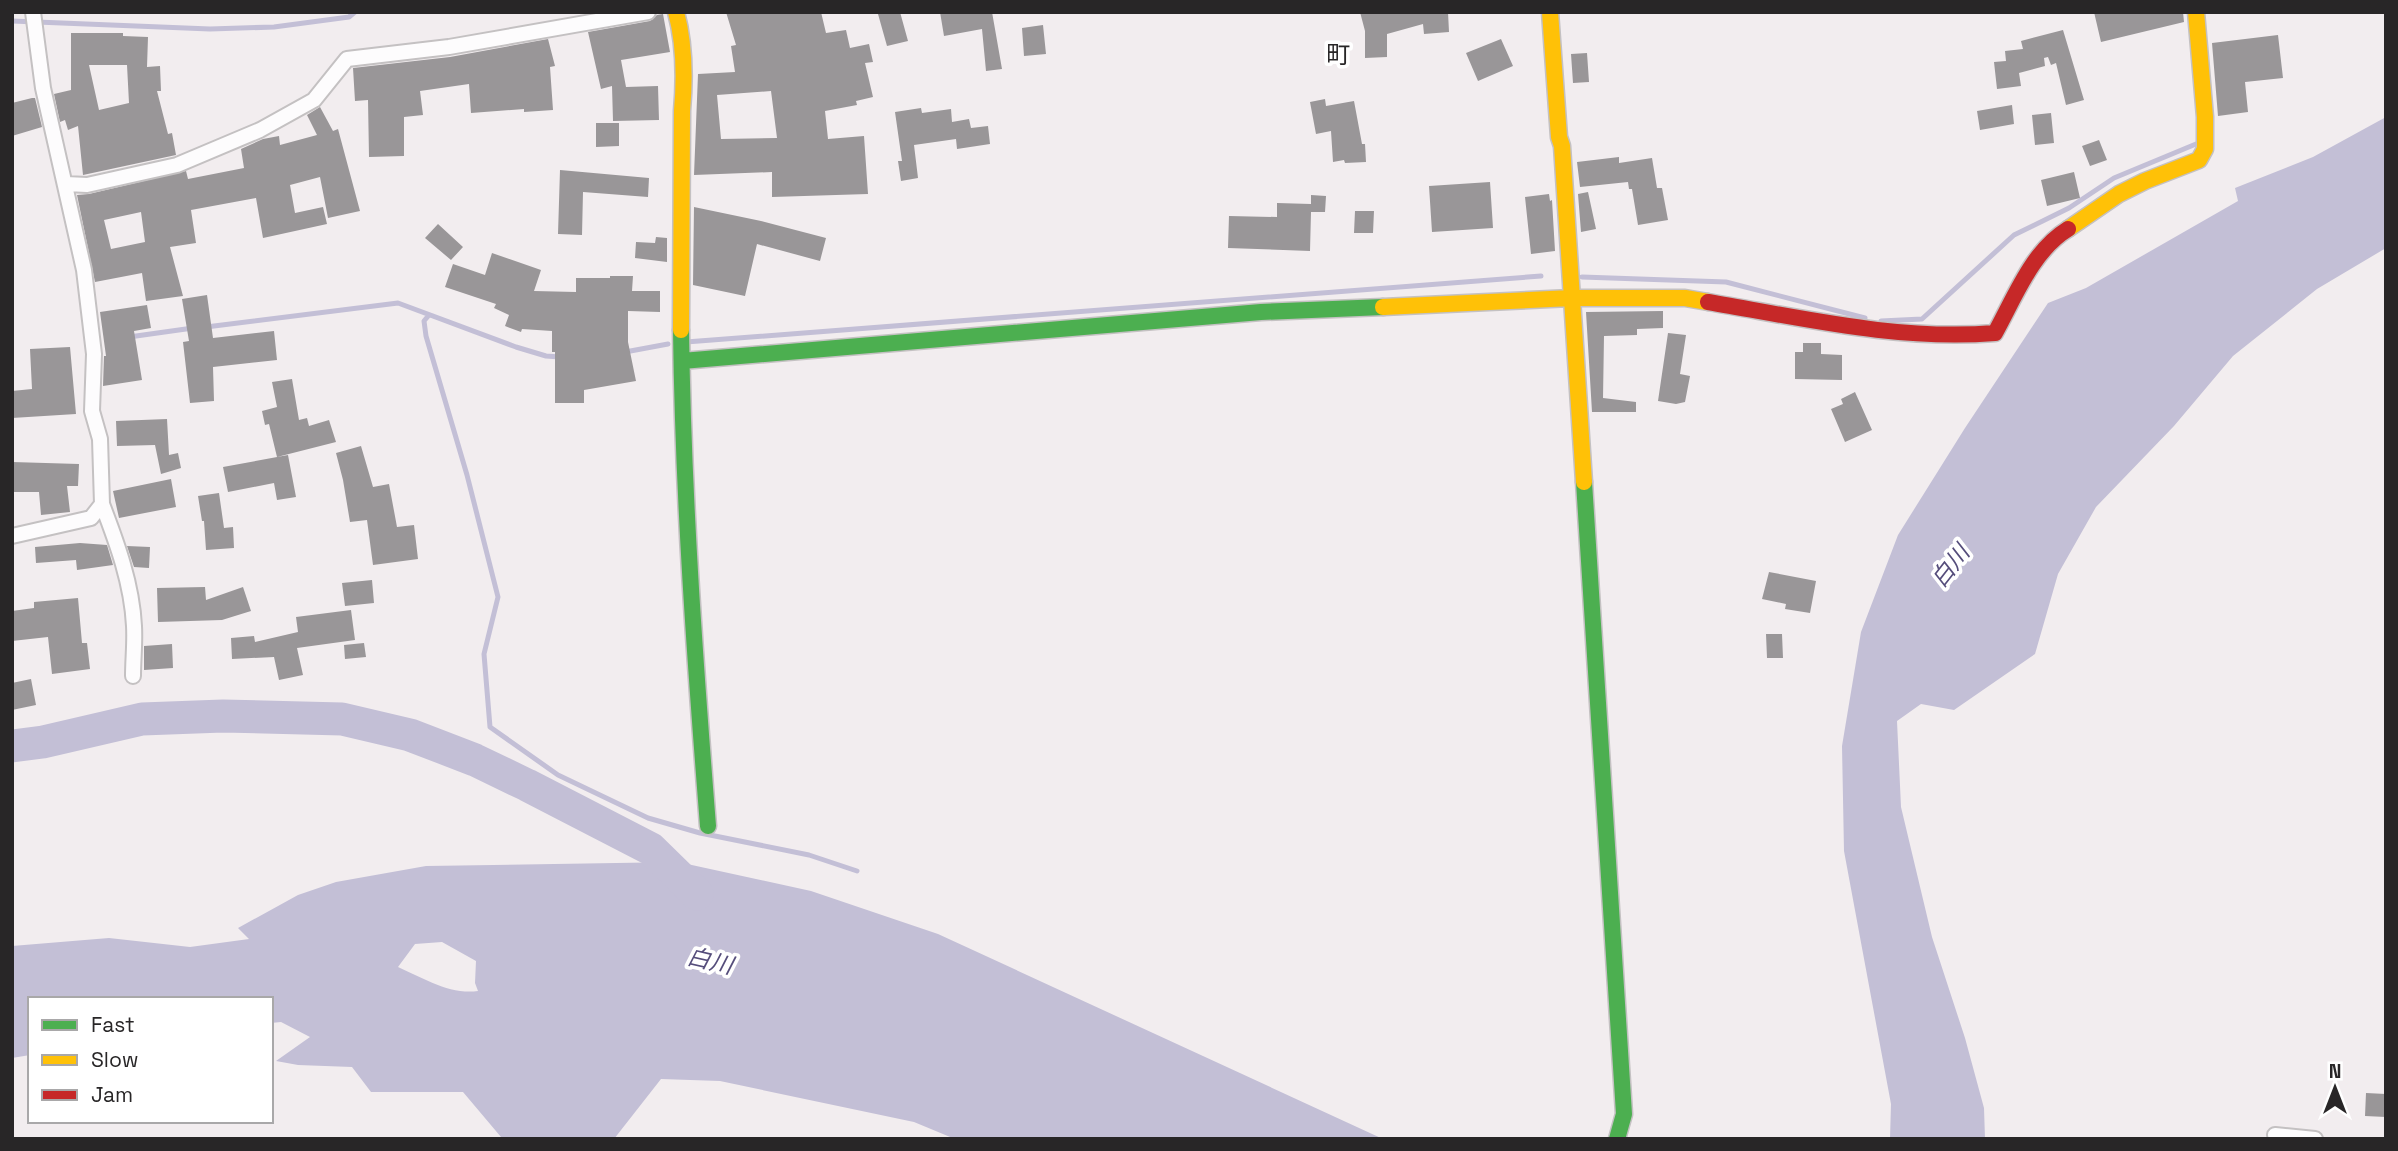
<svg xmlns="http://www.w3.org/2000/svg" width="2398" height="1151" font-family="'Space Grotesk','Noto Sans JP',sans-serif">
<rect width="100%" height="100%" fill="#f2edef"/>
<path fill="#c3bfd6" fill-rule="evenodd" d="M2386,117V248L2317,289L2233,356L2174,426L2096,507L2058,574L2035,654L1954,710L1921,704L1897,721L1901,807L1932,937L1965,1038L1984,1108L1985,1139H1890L1891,1104L1844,851L1842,746L1861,632L1898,535L1965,428L2048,303L2086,288L2238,201L2235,188L2313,157Z
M678,862L811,891L938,934L1383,1139H955L914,1122L720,1081L661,1079L614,1139L501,1137L463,1092H371L352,1067L298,1065L276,1061L310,1037L281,1022L271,1023V999H30V1055L12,1058V946L109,938L190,947L249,939L238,928L298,895L336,882L426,866ZM442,942L476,961L475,983L478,991C450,995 423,978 398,967L415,944Z"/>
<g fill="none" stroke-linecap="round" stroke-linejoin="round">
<path stroke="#c3bfd6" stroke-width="5" d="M12,21L210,29L274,27L349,17L355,12
M1582,277L1726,282L1865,318
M429,315L424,321L426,336L467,475L498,597L484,654L490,727L558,775L648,818L700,833L809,855L857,871
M1881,321L1922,319L2014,235L2069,208L2114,178L2196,144
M206,327L398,303L516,347L546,356L560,357
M129,337L193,328
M686,342L1541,276
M625,352L668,344"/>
<path stroke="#c3bfd6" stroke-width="33" d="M12,746L43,742L142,719L223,716L342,719L410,735L475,760L527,785L651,849L697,894"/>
</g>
<path fill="#999698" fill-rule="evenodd" d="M726,12H821L826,33L846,30L850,48L869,44L873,62L865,63L873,97L856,101L857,105L825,111L828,139L864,136L868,194L772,197V172L694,175L698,74L735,72L731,46L736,45ZM771,91L777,138L721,139L717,95Z
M886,12H900L908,41L887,46L878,14Z
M940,12H992L1002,69L986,71L982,29L944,36Z
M1360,12H1448L1449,32L1424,34L1423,24L1387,34V57L1365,58V31Z
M2094,12H2183L2184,22L2101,42Z
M663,14L670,52L621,60L626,87L658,86L659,120L613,121L612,86L601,89L588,32L650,21L657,15Z
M1043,25L1046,54L1024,56L1022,28Z
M2063,30L2084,100L2066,105L2056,63L2051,65L2048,57L2044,58L2045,66L2019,73L2021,86L1997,89L1994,62L2006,61L2005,51L2023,49L2021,41Z
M71,33H123V36L148,37L147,67L160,66L161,91H157L168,134L172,133L176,155L83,175L78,126L68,130L65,120L60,122L54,94L71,90ZM89,65H127L129,103L99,110Z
M2278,35L2283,78L2245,82L2248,112L2218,116L2212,43Z
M548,39L555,66L550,67L553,110L524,112V109L471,113L469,84L420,91L423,115L404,117V156L369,157L368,100L355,101L353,68L450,57Z
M1501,39L1513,66L1478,81L1466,53Z
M1587,53L1589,82L1573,83L1571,54Z
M32,98H35L42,127L12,136V103Z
M1325,99L1326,106L1354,101L1362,144H1365L1366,162L1345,163L1344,160L1333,162L1331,131L1316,134L1310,102Z
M2012,105L2014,124L1980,130L1977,111Z
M320,107L333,131L338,129L360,211L328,218L320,177L290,185L295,213L323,207L327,224L263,238L256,198L191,210L196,243L170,247L183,296L146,301L142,273L95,282L77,195L89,194L186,171L188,179L244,168L241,149L263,139L279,136L280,145L317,135L307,115ZM141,212L145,242L111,249L104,220Z
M921,108L922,113L951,109L952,122L969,119L971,128L988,126L990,144L957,149L956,139L914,145L918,178L901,181L898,161H902L895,112Z
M2051,113L2054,143L2035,145L2032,115Z
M596,123H619V146L596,147Z
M2099,140L2107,160L2090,166L2082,146Z
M1619,157V163L1652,158L1657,188H1662L1668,220L1638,225L1632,189H1629L1628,182L1580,187L1577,162Z
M560,170L649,178L648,197L583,192L582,235L558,234Z
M2074,172L2080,198L2047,206L2041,180Z
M1490,182L1493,228L1432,232L1429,186Z
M1588,192L1596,229L1581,232L1578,194Z
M1549,194L1550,201L1552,200L1555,251L1531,254L1525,197Z
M1311,195L1326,196L1325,212H1311L1310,251L1228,248L1229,216L1277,217V203L1311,204Z
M694,207L761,221L826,238L820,261L757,244L745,296L693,285Z
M1355,211H1374L1373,233H1354Z
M438,224L463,247L451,260L425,238Z
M656,237L667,238V262L635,258L636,242L655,243Z
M492,253L541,270L534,291L576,292V278H610V276H633L632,291H660V312L628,311V342L636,381L584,390V403H555V352H552V331L522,329L521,332L505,326L509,315L494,308L496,304L445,287L453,264L485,275Z
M207,295L213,338L274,331L277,360L213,367L214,401L190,403L183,342L189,341L182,299Z
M147,305L151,328L134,331L142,380L103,386L104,356H106L100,312Z
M1663,311V328L1637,329V335L1604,336L1603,398L1636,402V412H1592L1586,312Z
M1668,333L1686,335L1680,374L1690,376L1685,402L1676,404L1658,401Z
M1803,343H1821V354L1842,355V380L1795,379V352H1803Z
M70,347L76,414L12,418V391L32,389L30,349Z
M292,379L299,420L307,418L309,426L329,420L336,442L277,457L269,424L265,425L262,411L277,407L272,382Z
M1855,392L1872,430L1845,442L1831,409L1843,404L1841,399Z
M167,419L169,455L178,453L181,468L161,474L155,445L117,446L116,421Z
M361,446L373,487L389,484L397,527L414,525L418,559L373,565L367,520L350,522L343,480L336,453Z
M288,455L296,497L277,500L274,483L228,492L223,467Z
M12,462L79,464L78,486H67L70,512L41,515L39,492H12Z
M171,479L176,507L119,518L113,491Z
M219,493L224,528L233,527L234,548L206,550L204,521H202L198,496Z
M80,543L107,545L113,565L77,570L76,560L36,563L35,547Z
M127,546L150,547L149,568L134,567Z
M1769,572L1816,581L1810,613L1785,609L1786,604L1762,599Z
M372,580L374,603L345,606L342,583Z
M205,587L206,600L243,587L251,611L222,620L158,622L157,588Z
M78,598L82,643H87L90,669L52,674L48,637L12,641V611L34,608V602Z
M351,610L355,640L297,648L303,675L279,680L274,657L232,659L231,638L254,636L255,642L298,632L296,617Z
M1766,634H1782L1783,658H1767Z
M364,643L366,657L345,659L344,645Z
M172,644L173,668L144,670V646Z
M31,679L36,705L12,710V683Z
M2366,1093L2386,1094V1117L2365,1116Z"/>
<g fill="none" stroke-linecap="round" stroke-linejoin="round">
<g stroke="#c4c1c2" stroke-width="18">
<path id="street" d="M66,184L87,185L177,165L260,130L314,100L347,59L449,47L648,12
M102,504C117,543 132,584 134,626C135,643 133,659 133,676
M12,536L91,518L102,504L100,439L92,411L94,354L84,270L43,88L33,12
M2275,1135L2315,1139"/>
</g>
<g stroke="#c4c1c2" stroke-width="19">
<path id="fast" d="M681,330C683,496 695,661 708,826
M682,361L1261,312L1383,307
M1584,482L1624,1114L1617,1139"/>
</g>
<g stroke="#c4c1c2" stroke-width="19">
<path id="slow" d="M676,12C685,45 685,77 682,111L681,330
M1550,12L1559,137L1562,146L1584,482
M2068,229L2119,194L2145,181L2199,160L2205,149V117L2196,12
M1383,307L1571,298H1685L1708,302"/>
</g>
<g stroke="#c4c1c2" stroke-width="19">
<path id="jam" d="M1708,302C1803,318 1899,341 1995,333C2015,297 2032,251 2068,229"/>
</g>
<use href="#street" stroke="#fdfcfd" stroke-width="14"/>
<use href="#fast" stroke="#4caf50" stroke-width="16"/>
<use href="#slow" stroke="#ffc107" stroke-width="16"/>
<use href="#jam" stroke="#c62828" stroke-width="16"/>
</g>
<g text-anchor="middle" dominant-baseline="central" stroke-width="7" stroke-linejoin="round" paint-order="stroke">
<g font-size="23" font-style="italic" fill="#554d7b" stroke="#fff">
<text transform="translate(1950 566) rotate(-52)">白川</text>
<text transform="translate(710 961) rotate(13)">白川</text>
</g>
<g font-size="24" fill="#282627" stroke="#fff">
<text x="1338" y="54">町</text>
</g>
</g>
<rect width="2398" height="1151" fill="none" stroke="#282627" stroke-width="28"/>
<rect x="28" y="997" width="245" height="126" fill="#ffffff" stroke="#a9a8a9" stroke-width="2"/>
<rect x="42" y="1020" width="35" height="10" fill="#4caf50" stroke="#a9a8a9" stroke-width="2"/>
<text x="91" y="1032" font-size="21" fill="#282627">Fast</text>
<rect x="42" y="1055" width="35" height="10" fill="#ffc107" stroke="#a9a8a9" stroke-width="2"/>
<text x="91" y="1067" font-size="21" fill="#282627">Slow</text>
<rect x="42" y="1090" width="35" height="10" fill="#c62828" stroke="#a9a8a9" stroke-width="2"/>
<text x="91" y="1102" font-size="21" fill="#282627">Jam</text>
<g transform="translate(2335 1088)" stroke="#ffffff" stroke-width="5" paint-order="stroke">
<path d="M0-5L12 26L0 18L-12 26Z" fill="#282627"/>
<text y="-10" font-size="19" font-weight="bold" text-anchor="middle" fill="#282627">N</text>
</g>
</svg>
